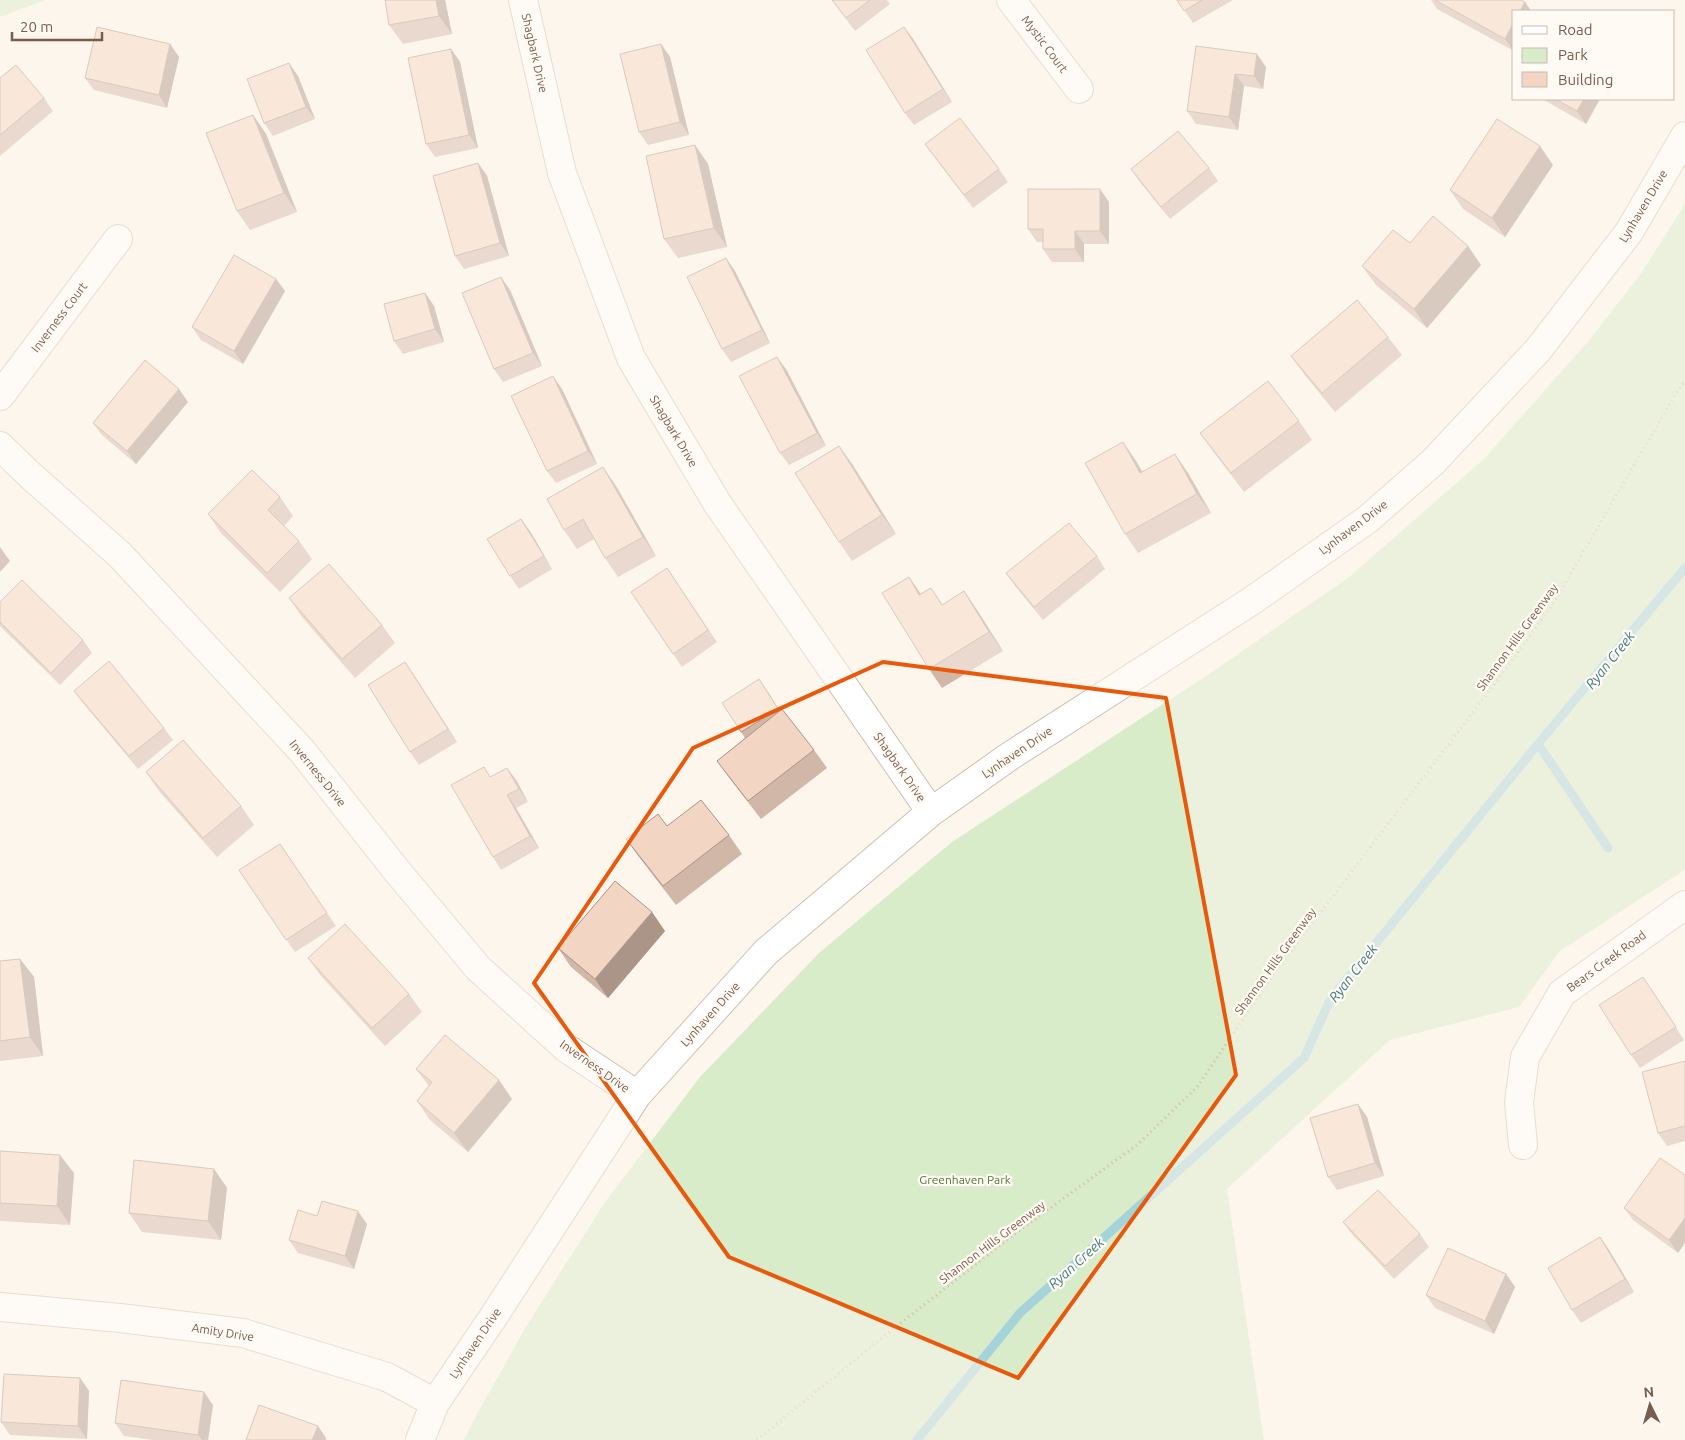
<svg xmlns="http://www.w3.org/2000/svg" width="1685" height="1440" font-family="Ubuntu,sans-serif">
<rect width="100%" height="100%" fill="#fdf6ec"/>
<path fill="#d8ecc9" d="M0,0H45L0,17Z
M1685,204V870L1560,951L1519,1007L1390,1040L1227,1189L1264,1440H464L478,1412L527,1325L605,1202L700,1077L819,953L952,842L1212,672L1349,577L1485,458L1590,339L1640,275Z"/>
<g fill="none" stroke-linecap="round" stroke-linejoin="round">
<path stroke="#a5d3da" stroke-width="9" d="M1538,744L1608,848
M917,1440L1020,1313L1304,1058L1330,1000L1538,744L1685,568"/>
<g stroke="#d1beb0" stroke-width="30">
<path id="minor" d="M523,0L562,173L631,358L717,503L931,812
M1011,0L1079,89
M0,396L118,239
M0,446L30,475L120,555L302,751L397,871L478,968L566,1048L637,1095
M1523,1145L1519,1102L1525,1057L1562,993L1685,905
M0,1307L120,1318L243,1333L387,1377L435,1403
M420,1440L435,1403L492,1319L637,1095L766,952L931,812L1010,756L1253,600L1368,519L1433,462L1538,350L1629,232L1685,136"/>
</g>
<path stroke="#d9b8a5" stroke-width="3" stroke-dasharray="1 4" stroke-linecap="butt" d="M757,1440L888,1333L1016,1233L1137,1145L1197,1087L1276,971L1512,661L1555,601L1676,393L1685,381"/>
<use href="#minor" stroke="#fff" stroke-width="28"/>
</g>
<path fill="#d1b7a8" d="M385,0H445L452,34L403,44L389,25Z
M832,0H887L890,4L855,31Z
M1177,0H1233L1193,23Z
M1431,0H1521L1525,2L1531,11H1514V51L1437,9Z
M904,27L913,39L952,102L914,125L905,113Z
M170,44L179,57L167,108L94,90L85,78Z
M661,44L670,57L689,135L648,145L639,132Z
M1196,46L1266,67L1263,89L1244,86L1238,130L1196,124L1187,111Z
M451,49L460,62L478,148L435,157L426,144Z
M298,76L315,119L273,136L264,123Z
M0,78L44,98L53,111L0,156Z
M1543,99H1600L1586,124L1544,100Z
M253,115L266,134L297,212L250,230L237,211Z
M925,144L999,169L1008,182L973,208Z
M695,145L708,164L727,247L678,258L664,239Z
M478,163L487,176L509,256L464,269L455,256Z
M1553,165L1505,237L1463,209L1450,190Z
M1209,168L1218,181L1170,219L1140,182L1131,169Z
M1109,202V244H1084V262H1052L1043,249V242H1037L1028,229Z
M1481,265L1427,328L1376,285L1362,266Z
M735,271L770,343L731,362L722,349Z
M276,279L285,291L243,364L201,340L192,327Z
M510,290L542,366L503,382L494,369Z
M425,293L434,306L444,342L403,354L394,341Z
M1388,337L1402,355L1335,412L1304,374L1291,356Z
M786,369L826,446L789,465L780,453Z
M562,389L597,464L556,483L547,471Z
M188,402L136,464L102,435L93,423Z
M1299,421L1312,440L1244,492L1213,451L1200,433Z
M839,446L852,464L896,534L852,561L839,542Z
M1136,461L1142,472L1188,473L1211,513L1138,553L1125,534Z
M616,486L656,556L618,577L605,558L594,539L577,549L564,530Z
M280,497L293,516L284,526L299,541L312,559L280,592L221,533L208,514Z
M530,531L552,569L519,589L510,576Z
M1097,556L1105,569L1043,620L1015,586L1006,573Z
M667,568L717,642L682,667L631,592Z
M909,577L921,594L931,588L943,605L964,591L977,610L1003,651L942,688L929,669Z
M289,598L382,625L395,643L355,678L302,617Z
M0,602L83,640L92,653L60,685L0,626Z
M405,662L457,742L419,765L410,752Z
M74,691L164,728L173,740L138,769L83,703Z
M768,692L780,711L814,750L827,768L761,819L730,779L717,761L745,738L741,732Z
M146,772L241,806L254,825L217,857L159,791Z
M491,777L516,780L528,802L516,808L539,848L501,870L493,857Z
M667,826L729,835L742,854L676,905L639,857L626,839Z
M280,844L336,926L295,952L239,870Z
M665,931L608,998L571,967L558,948Z
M308,958L409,994L422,1012L385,1046L321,976Z
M20,959L34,977L43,1056L0,1061V961Z
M1652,990L1684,1040L1640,1068L1631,1055Z
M1685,1061V1141L1667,1146L1658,1133Z
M416,1069L512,1099L468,1152L430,1120L417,1101L429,1086Z
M1358,1104L1367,1117L1384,1176L1337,1190L1328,1177Z
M0,1151L74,1173L70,1225L0,1221Z
M1660,1158L1678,1253L1633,1220L1624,1208Z
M214,1169L227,1188L221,1240L142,1232L129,1213Z
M317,1216L367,1224L354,1269L298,1253L289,1240Z
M1343,1222L1420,1234L1429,1247L1394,1279L1352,1234Z
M1600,1237L1609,1250L1634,1292L1581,1323L1572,1310Z
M1506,1274L1515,1287L1494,1334L1435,1308L1426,1295Z
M80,1378L89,1391L87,1439L10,1435L1,1422Z
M213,1405L208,1440H153L124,1436L115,1423Z"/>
<path fill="#aa9588" d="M436,0H445L452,34L439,16Z
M1525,2L1531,11H1520Z
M1514,22V51L1505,39Z
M904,27L913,39L952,102L943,89Z
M170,44L179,57L167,108L159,95Z
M661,44L670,57L689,135L680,122Z
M451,49L460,62L478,148L469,135Z
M1257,54L1266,67L1263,89L1254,76Z
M289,63L298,76L315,119L306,107Z
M1235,74L1244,86L1238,130L1229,117Z
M1584,99H1600L1586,124L1577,111Z
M253,115L266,134L297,212L284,193Z
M695,145L708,164L727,247L714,228Z
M1540,146L1553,165L1505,237L1492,218Z
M478,163L487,176L509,256L500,243Z
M1100,189L1109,202V244L1100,231Z
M1075,231L1084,244V262L1075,249Z
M1468,246L1481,265L1427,328L1414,309Z
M726,258L735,271L770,343L762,330Z
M501,277L510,290L542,366L533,353Z
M276,279L285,291L243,364L234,351Z
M425,293L434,306L444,342L435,329Z
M777,357L786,369L826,446L817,433Z
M553,376L562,389L597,464L588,451Z
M179,389L188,402L136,464L127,451Z
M1123,442L1136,461L1154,492L1140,473Z
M839,446L852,464L896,534L882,515Z
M1175,454L1188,473L1211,513L1197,494Z
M603,467L616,486L656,556L643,537Z
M521,519L530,531L552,569L544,556Z
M0,547L10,561L0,572Z
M909,577L922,596L919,595Z
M964,591L977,610L1003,651L989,632Z
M405,662L414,675L457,742L448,729Z
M759,679L768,692L787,722L778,709Z
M507,768L516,780L528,802L519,789Z
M507,795L516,808L539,848L530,836Z
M652,912L665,931L608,998L595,979Z
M20,959L34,977L43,1056L30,1037Z
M499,1080L512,1099L468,1152L454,1133Z
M1358,1104L1367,1117L1384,1176L1375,1163Z
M60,1155L74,1173L70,1225L57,1206Z
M214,1169L227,1188L221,1240L208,1221Z
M358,1211L367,1224L354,1269L345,1256Z
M1685,1218V1243L1678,1253L1669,1240Z
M1600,1237L1609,1250L1634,1292L1625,1279Z
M1506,1274L1515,1287L1494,1334L1485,1321Z
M80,1378L89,1391L87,1439L78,1426Z
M204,1392L213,1405L208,1440H202L198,1435Z
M318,1426L326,1438V1440H312Z"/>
<path fill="#f3d5c3" stroke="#aa9588" d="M385,0H436L439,16L389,25Z
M832,0H870L846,18Z
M1177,0H1202L1184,11Z
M1435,0H1521L1525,2L1520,11H1514V22L1505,39Z
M97,27L170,44L159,95L85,78Z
M904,27L943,89L905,113L866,50Z
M661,44L680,122L639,132L620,54Z
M1196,46L1257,54L1254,76L1235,74L1229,117L1187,111Z
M451,49L469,135L426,144L408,58Z
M289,63L306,107L264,123L247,79Z
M16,65L44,98L0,135V78Z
M1555,99H1584L1577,111Z
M253,115L284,193L237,211L206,133Z
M960,118L999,169L964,195L925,144Z
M1497,119L1540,146L1492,218L1450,190Z
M1178,131L1209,168L1161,207L1131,169Z
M695,145L714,228L664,239L646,156Z
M478,163L500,243L455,256L433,176Z
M1028,189H1100V231H1075V249H1043V229H1028Z
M1433,216L1468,246L1414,309L1362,266L1393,230L1410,243Z
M234,255L276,279L234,351L192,327Z
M726,258L762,330L722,349L687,277Z
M501,277L533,353L494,369L462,293Z
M425,293L435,329L394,341L384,304Z
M1357,300L1388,337L1322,393L1291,356Z
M777,357L817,433L780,453L739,376Z
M145,360L179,389L127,451L93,423Z
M553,376L588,451L547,471L511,396Z
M1268,381L1299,421L1231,473L1200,433Z
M1123,442L1140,473L1175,454L1197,494L1125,534L1085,463Z
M839,446L882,515L839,542L795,473Z
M603,467L643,537L605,558L583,519L564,530L547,499Z
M252,470L280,497L268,510L299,541L267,573L208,514Z
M521,519L544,556L510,576L487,539Z
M1069,523L1097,556L1034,607L1006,573Z
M329,564L382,625L342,659L289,598Z
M667,568L708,630L673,654L631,592Z
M909,577L919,595L931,588L942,605L964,591L989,632L929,669L882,593Z
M22,580L83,640L51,673L0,622V602Z
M109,661L164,728L129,756L74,691Z
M405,662L448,729L410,752L368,685Z
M759,679L778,709L741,732L722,703Z
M782,709L814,750L748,801L717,761Z
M183,740L241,806L203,838L146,772Z
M484,767L490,777L507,768L519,789L507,795L530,836L493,857L451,785Z
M701,800L729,835L663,886L626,839L658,814L667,826Z
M280,844L327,913L286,940L239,870Z
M615,881L652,912L595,979L558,948Z
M345,924L409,994L372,1028L308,958Z
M20,959L30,1037L0,1041V961Z
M1643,977L1676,1027L1631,1055L1599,1005Z
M445,1035L499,1080L454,1133L417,1101L432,1082L416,1069Z
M1685,1061V1126L1658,1133L1642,1072Z
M1358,1104L1375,1163L1328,1177L1310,1118Z
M0,1151L60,1155L57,1206L0,1203Z
M1660,1158L1685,1175V1218L1669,1240L1624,1208Z
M134,1160L214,1169L208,1221L129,1213Z
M1378,1190L1420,1234L1385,1266L1343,1222Z
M322,1201L358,1211L345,1256L289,1240L298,1210L317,1216Z
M1600,1237L1625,1279L1572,1310L1548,1268Z
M1448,1248L1506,1274L1485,1321L1426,1295Z
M4,1374L80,1378L78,1426L1,1422Z
M121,1380L204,1392L198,1435L115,1423Z
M259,1405L318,1426L312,1440H246Z"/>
<path d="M0 0H1685V1440H0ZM883,662L1166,698L1236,1075L1018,1378L729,1257L534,983L693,748Z" fill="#fdf6ec" fill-opacity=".55" fill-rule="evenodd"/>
<path fill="none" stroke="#e8590c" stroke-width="4" stroke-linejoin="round" d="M883,662L1166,698L1236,1075L1018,1378L729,1257L534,983L693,748Z"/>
<g text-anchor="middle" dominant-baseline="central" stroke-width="4.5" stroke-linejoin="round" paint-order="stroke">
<g font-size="12" fill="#7a5c4d" stroke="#fffaf3">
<text transform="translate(1045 44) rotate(53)">Mystic Court</text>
<text transform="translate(535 53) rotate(77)">Shagbark Drive</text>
<text transform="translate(1643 206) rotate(-59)">Lynhaven Drive</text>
<text transform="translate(59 317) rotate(-53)">Inverness Court</text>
<text transform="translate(674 431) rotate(59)">Shagbark Drive</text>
<text transform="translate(1353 527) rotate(-37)">Lynhaven Drive</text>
<text transform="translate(1517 637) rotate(-54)">Shannon Hills Greenway</text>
<text transform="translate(1017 752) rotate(-34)">Lynhaven Drive</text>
<text transform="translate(900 767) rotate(55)">Shagbark Drive</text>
<text transform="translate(318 773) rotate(51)">Inverness Drive</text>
<text transform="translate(1275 961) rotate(-54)">Shannon Hills Greenway</text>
<text transform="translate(1606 961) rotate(-36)">Bears Creek Road</text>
<text transform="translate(710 1014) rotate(-48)">Lynhaven Drive</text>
<text transform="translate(595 1066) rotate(35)">Inverness Drive</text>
<text transform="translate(992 1242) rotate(-37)">Shannon Hills Greenway</text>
<text transform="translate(223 1332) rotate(9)">Amity Drive</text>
<text transform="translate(475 1343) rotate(-56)">Lynhaven Drive</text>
</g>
<g font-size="12" fill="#537a41" stroke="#fffaf3">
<text x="965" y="1179">Greenhaven Park</text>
</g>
<g font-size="14" font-style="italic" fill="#437c86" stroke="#fffaf3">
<text transform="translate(1610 660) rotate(-51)">Ryan Creek</text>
<text transform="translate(1353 973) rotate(-52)">Ryan Creek</text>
<text transform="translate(1076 1263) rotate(-42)">Ryan Creek</text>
</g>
</g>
<rect x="1512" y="10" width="162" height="90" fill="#fffaf3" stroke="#cabbb1"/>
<rect x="1522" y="26" width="25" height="8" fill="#ffffff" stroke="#cabbb1"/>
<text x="1558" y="35" font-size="15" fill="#7a5c4d">Road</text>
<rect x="1522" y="48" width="25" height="15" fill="#d8ecc9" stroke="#cabbb1"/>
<text x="1558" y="60" font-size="15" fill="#7a5c4d">Park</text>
<rect x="1522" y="72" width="25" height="15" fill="#f3d5c3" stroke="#cabbb1"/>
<text x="1558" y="85" font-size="15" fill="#7a5c4d">Building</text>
<g transform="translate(1650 1405) rotate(355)" stroke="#fffaf3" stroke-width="4" paint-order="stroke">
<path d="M0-4L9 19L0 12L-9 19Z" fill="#7a5c4d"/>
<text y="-8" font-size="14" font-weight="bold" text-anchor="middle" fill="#7a5c4d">N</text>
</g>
<path d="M12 32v8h90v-8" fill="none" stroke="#7a5c4d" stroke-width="2.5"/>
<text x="20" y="32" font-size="15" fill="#7a5c4d" stroke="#fffaf3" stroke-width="4" paint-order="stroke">20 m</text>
</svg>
